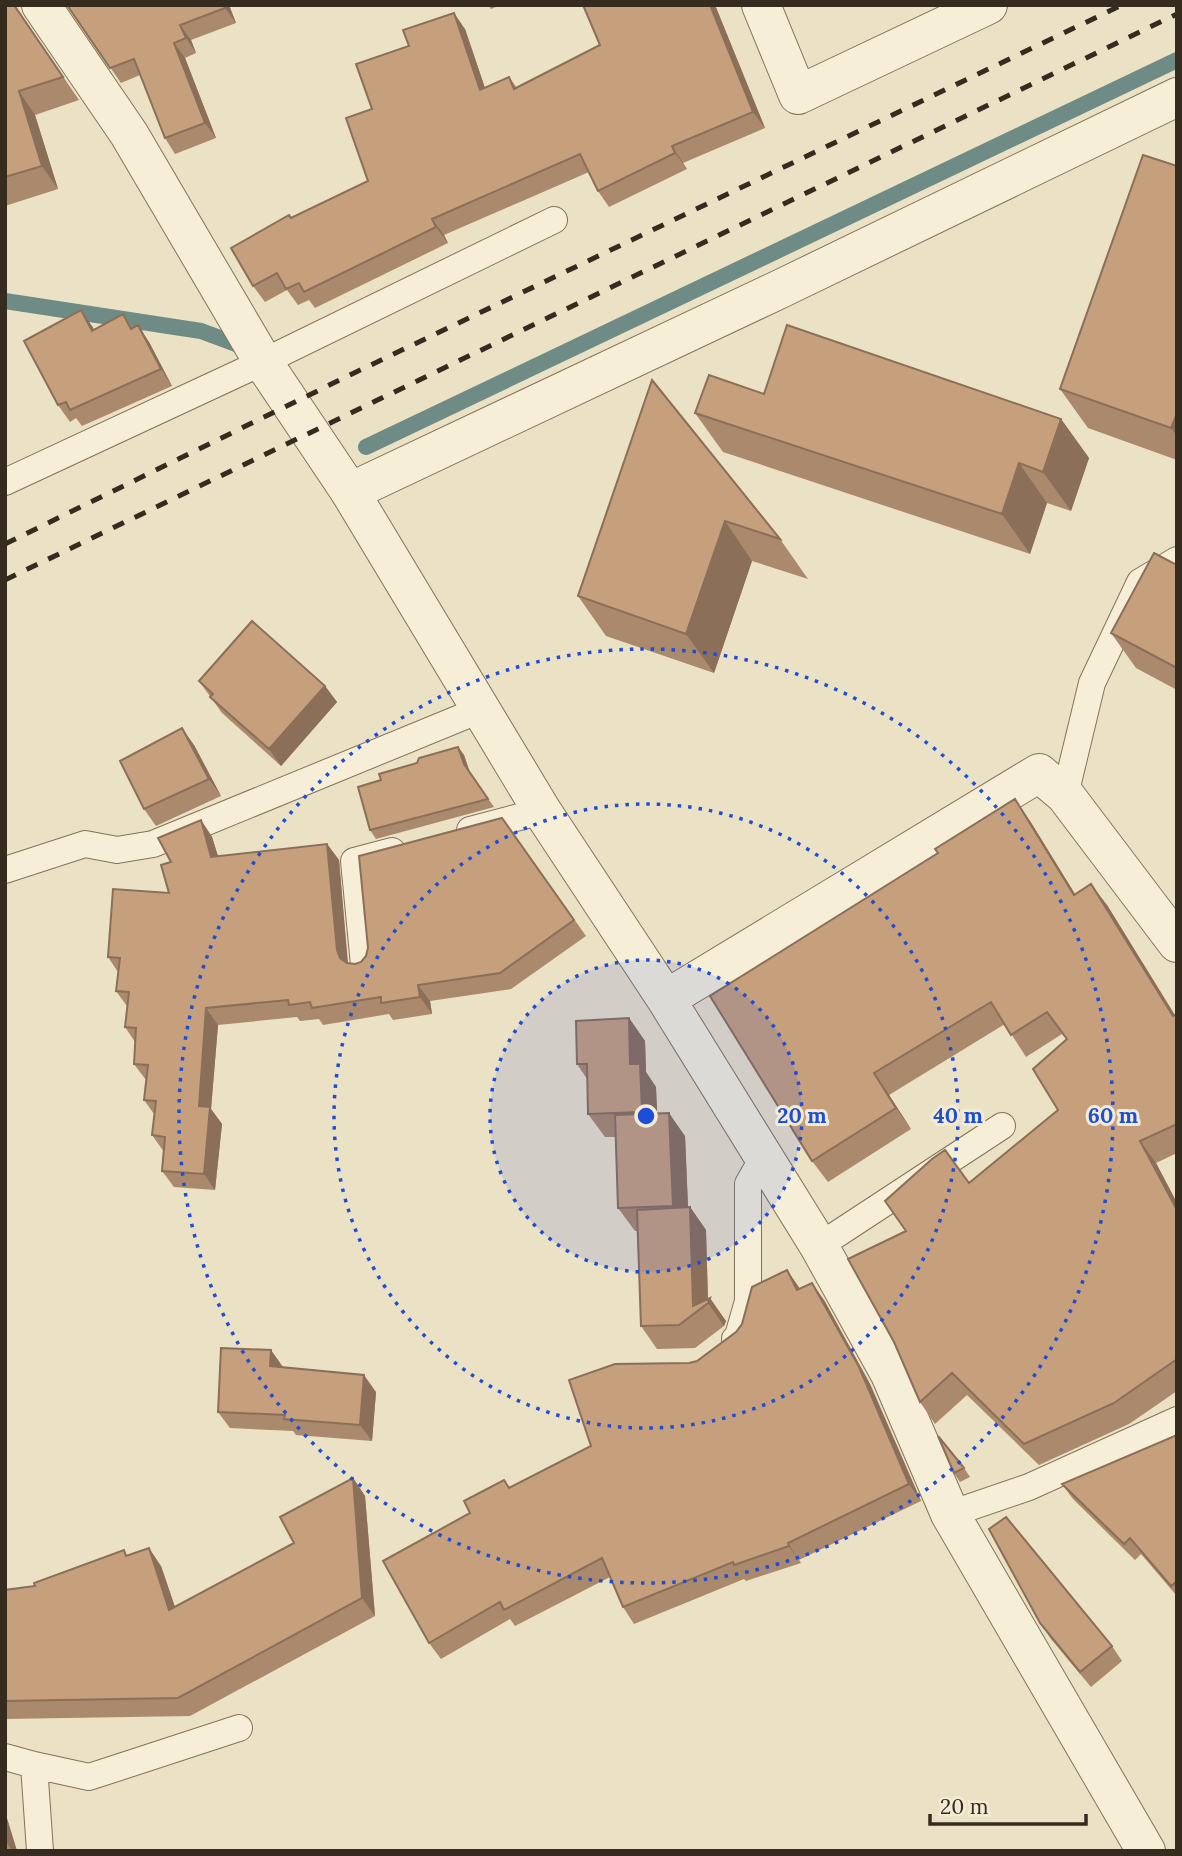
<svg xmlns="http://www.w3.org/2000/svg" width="1182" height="1856" font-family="Lora,serif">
<rect width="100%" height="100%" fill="#ebe1c5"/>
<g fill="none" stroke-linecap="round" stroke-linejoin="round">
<path stroke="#6e8c85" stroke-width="16" d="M5,301L201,331L236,344
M366,447L1177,60"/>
<g stroke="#84735c" stroke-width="28">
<path id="service" d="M5,482L263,362L554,220
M1065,795L1092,683L1140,582L1177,560
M470,830L542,811
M5,870L85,844L117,850L153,844L482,709
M364,965L354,861L392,851
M819,1246L1002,1126
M735,1339L738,1336L748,1301V1184L764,1156
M950,1514L1029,1487L1177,1420
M5,1757L34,1765L40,1851
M34,1765L89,1777L239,1728"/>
</g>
<g stroke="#84735c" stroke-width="40">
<path id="minor" d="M41,5L129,134L263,362L350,492L542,811L666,999L819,1246L890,1374L950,1514L1146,1851
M761,5L798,95L988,5
M666,999L1039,773L1065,795L1177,943"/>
</g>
<g stroke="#84735c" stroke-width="40">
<path id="tertiary" d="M350,492L778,290L1177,97"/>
</g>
<use href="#service" stroke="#f6eed7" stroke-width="26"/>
<use href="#minor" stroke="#f6eed7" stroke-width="38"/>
<use href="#tertiary" stroke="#f6eed7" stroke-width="38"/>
<path stroke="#352b1f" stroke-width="5" stroke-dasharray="12 12" stroke-linecap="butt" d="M5,544L352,374L1122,5
M5,580L1177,14"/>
</g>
<path fill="#aa896c" d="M5,5H14L79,100L35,115L58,189L5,206Z
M67,5H229L236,23L191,40L196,53L185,58L216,138L175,154L165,138L140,75L121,83Z
M488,5H500L491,9Z
M715,5L765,128L683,163L687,169L609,207L598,191L589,172L444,235L448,243L315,308L309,300L298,305L287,290L265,302L253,286L291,218L368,181L372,109L465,29L485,88L509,77L517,88Z
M1177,166V460L1088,428L1060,389Z
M123,314L133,328L149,342L172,386L82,426L76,418L70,422L58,405L92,326L94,330Z
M652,380L780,539L808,579L752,561L714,673L606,636L578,596Z
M764,394L1061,419L1089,458L1071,511L1047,503L1030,554L723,452L695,413Z
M1177,565V690L1136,668L1111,633Z
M199,681L325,686L337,702L281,766L222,713Z
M194,745L221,796L156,826L144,809Z
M458,747L464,755L470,773L494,807L376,839L370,830L381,780L417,763Z
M502,818L586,936L511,989L430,1001L432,1014L393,1020L389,1014L323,1025L319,1019L300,1021L297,1017L218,1025L211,1109L222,1124L215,1190L174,1187L162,1171L164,1152L152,1135L154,1114L144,1100L146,1080L134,1064L135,1042L125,1027L127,1006L116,991L118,972L108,957L169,893L171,862L201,820L212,837L218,856L327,844L339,860L348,963L355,964L361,962Z
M1030,821L1075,894L1107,905L1175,1015L1177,1014V1153L1156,1163L1177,1203V1391L1129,1424L1039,1465L967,1395L935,1424L920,1402L906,1231L885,1201L969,1183L1058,1110L1066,1039L1062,1034L1026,1057L1005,1024L889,1095L911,1129L828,1182L812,1161Z
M629,1018L645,1041L646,1072L656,1087L657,1113L685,1136L688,1207H690L706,1230L708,1299L726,1321L724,1326L695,1348L657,1349L641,1326L637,1231H635L618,1208L616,1137H605L588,1114L587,1079L577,1064Z
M787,1270L800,1289L824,1300L870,1384L921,1501L799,1560L801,1563L746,1581L744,1579L634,1624L623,1607L610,1577L515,1626L510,1619L441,1659L429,1643L470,1513L504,1480L510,1488L591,1446L689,1363L697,1361L736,1332Z
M283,1367L376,1392L372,1441L296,1435L293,1431L230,1428L218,1412Z
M1177,1435V1596L1141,1554L1135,1560L1073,1499L1062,1484Z
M964,1468L970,1477L960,1482L954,1473Z
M353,1478L365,1496L375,1616L190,1716L5,1719V1590L35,1586L128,1556L161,1566L175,1607L294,1543Z
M1040,1623L1112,1646L1122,1661L1091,1687L1051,1639Z
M5,1812L17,1851H5Z"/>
<path fill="#8b6f58" d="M225,5H229L236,23L225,8Z
M710,5H715L765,128L753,112Z
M454,13L465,29L491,106L480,90Z
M180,25L191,40L196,53L186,38Z
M174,43L185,58L216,138L205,123Z
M19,91L35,115L58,189L42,166Z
M672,146L683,163L687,169L675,153Z
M432,219L444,235L448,243L436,227Z
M81,310L92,326L104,347L92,331Z
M138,325L149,342L172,386L161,369Z
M1177,413V436L1171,428Z
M1061,419L1089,458L1071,511L1043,472Z
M1019,463L1047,503L1030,554L1002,514Z
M725,521L752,561L714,673L686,634Z
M325,686L337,702L281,766L269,749Z
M182,728L194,745L221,796L209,779Z
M458,747L464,755L470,773L464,764Z
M1015,799L1030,821L1089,917L1074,895Z
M201,820L212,837L223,873L211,857Z
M327,844L339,860L348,967L340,958L337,950Z
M1091,884L1107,905L1177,1019V1021Z
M418,985L430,1001L432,1014L420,997Z
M206,1008L218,1025L211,1109L222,1124L215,1190L204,1174L199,1106Z
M629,1018L645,1041L646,1072L656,1087L658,1135L642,1112L630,1064Z
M874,1073L889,1095L911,1129L896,1108Z
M669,1113L685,1136L689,1230L673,1206Z
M1140,1141L1156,1163L1177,1203V1210Z
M690,1207L706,1230L708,1303L710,1298L726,1321L724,1326L708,1303L693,1306Z
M787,1270L798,1286L809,1307L797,1290Z
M812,1283L824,1300L870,1384L921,1501L909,1484Z
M271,1350L283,1367L282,1382L270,1366Z
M364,1375L376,1392L372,1441L360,1425Z
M353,1478L365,1496L375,1616L362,1598Z
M788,1543L799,1560L801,1563L789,1546Z
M149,1548L161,1566L182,1628L169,1610Z
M5,1812L17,1851H12L6,1841Z"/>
<path fill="#c69f7d" stroke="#8b6f58" stroke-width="2" d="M5,5H14L63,77L19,91L42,166L5,177Z
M67,5H225V8L180,25L186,38L174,43L205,123L165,138L134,59L110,68Z
M583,5H710L753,112L672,146L675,153L598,191L580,154L432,219L436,227L304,292L299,283L286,289L277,273L253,286L231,248L289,215L291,218L368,181L346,118L372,109L356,64L409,46L403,30L454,13L480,90L509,77L514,89L600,45Z
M1143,155L1177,166V413L1171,428L1060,389Z
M81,310L92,331L123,314L131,329L138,325L161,369L70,410L66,402L58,405L24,341Z
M787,325L1061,419L1043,472L1019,463L1002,514L695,413L709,375L764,394Z
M652,380L780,539L725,521L686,634L578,596Z
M1154,553L1177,565V668L1111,633Z
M252,621L325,686L269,749L210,697L213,694L199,681Z
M182,728L209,779L144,809L120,761Z
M458,747L464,764L488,799L370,830L358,787L381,780L379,774L417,763L419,758Z
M1015,799L1074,895L1091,884L1173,1016L1177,1014V1124L1140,1141L1177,1210V1359L1114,1403L1024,1444L952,1373L920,1402L894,1342L848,1259L906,1231L885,1201L932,1159L945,1150L969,1183L1058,1110L1033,1069L1067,1039L1047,1012L1011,1035L991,1002L874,1073L896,1108L812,1161L710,996L938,853L935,849Z
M502,818L574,920L500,973L418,985L420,997L381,1003V997L312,1008L310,1002L289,1005L288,1000L206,1008L199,1106L210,1107L204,1174L162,1171L165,1137L152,1135L156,1101L144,1100L148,1065L134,1064L136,1028L125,1027L129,992L116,991L120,958L108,957L113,889L169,893L161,865L171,862L158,838L201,820L211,857L327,844L337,950L340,958L347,963L355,964L361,962L366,956L368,948L359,856Z
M629,1018L630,1064H640L642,1112L588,1114L587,1064H577L576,1021Z
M669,1113L673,1206L618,1208L615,1115Z
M690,1207L693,1306L710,1298L708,1303L679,1325L641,1326L637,1210Z
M787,1270L797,1290L812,1283L859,1367L909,1484L788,1543L789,1546L734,1565L733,1562L623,1607L602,1558L504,1610L500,1602L429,1643L383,1561L470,1513L464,1501L504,1480L509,1488L591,1446L569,1380L615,1364L689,1363L697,1361L736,1332L742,1324L752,1287Z
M221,1348L271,1350L270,1366L364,1375L360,1425L284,1419L285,1415L218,1412Z
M1177,1435V1581L1171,1586L1130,1538L1124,1544L1062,1484Z
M938,1436L964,1468L954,1473Z
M353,1478L362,1598L178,1698L5,1701V1590L35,1586L34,1583L124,1550L126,1556L149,1548L169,1610L294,1543L280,1517Z
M1006,1517L1112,1646L1080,1672L1040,1623L989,1529Z"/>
<circle cx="646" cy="1116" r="156" fill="#1d4ed8" fill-opacity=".12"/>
<g fill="none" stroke="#1d4ed8" stroke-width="3.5" stroke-dasharray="3.5 7">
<circle cx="646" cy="1116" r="156"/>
<circle cx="646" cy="1116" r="312"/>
<circle cx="646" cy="1116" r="467"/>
</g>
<circle cx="646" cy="1116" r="10" fill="#1d4ed8" stroke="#f3ebd4" stroke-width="3.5"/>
<g font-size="21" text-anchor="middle" font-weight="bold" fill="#1d4ed8" stroke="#f3ebd4" stroke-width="6" stroke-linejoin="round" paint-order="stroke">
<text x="802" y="1123">20 m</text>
<text x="958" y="1123">40 m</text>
<text x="1113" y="1123">60 m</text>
</g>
<rect width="1182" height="1856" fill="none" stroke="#352b1f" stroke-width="14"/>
<path d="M930 1814v10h156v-10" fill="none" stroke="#352b1f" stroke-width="3.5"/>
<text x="940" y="1814" font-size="21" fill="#352b1f" stroke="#f3ebd4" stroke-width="5" paint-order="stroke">20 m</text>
</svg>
